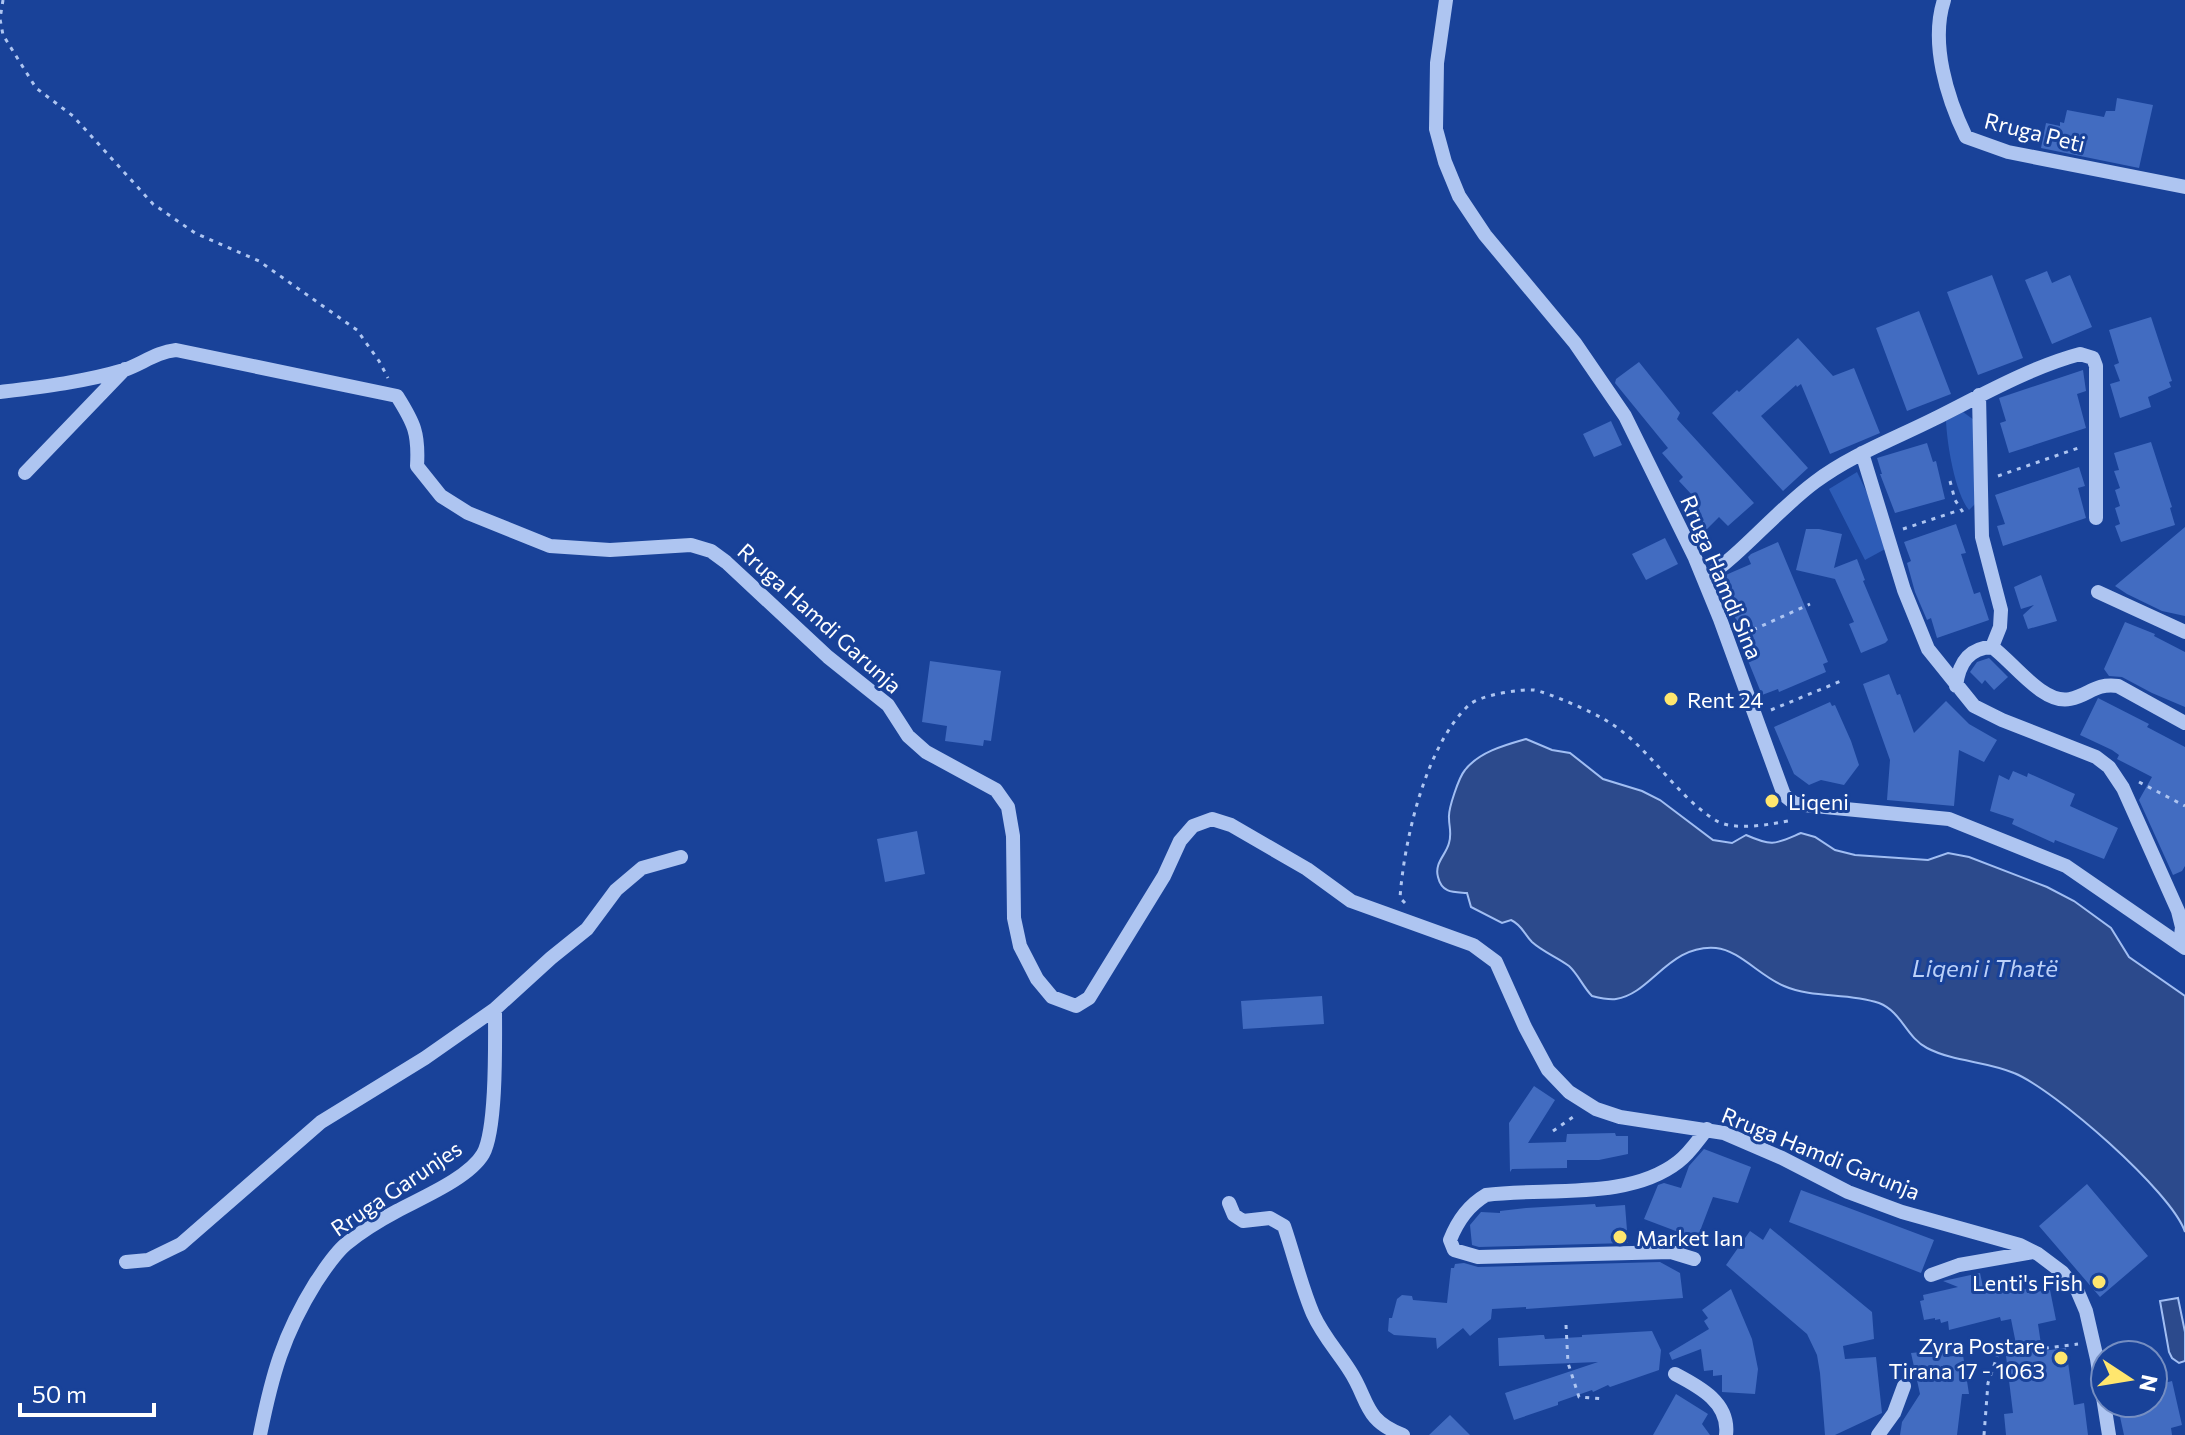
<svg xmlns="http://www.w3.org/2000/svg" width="2185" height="1435" font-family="Commissioner,sans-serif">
<rect width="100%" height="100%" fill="#194299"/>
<path fill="#2d5cb7" d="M1963,412L1974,420L1975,504L1969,510C1955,493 1947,444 1946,421Z
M1857,472L1872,503L1887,548L1865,560L1829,489Z"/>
<path fill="#2c4a8c" stroke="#a1bef3" stroke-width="2" d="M1526,739L1552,750L1570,753L1603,779L1642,791L1660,800L1713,840L1732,843L1746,835C1773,847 1775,844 1801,833L1815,837L1835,850L1855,855L1928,860L1948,853L1969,857L2047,887L2074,901L2111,928L2129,957L2185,996V1232C2172,1192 2054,1089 2014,1073C1986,1061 1954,1062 1927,1048C1906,1037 1902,1012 1879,1003C1846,992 1814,999 1784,986C1761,977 1739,950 1716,948C1669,944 1651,994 1616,999C1608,1000 1600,998 1592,996C1583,987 1578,974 1569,966C1557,957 1543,952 1532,942C1524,934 1522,925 1511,920L1502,923L1471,907L1467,893C1455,892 1442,894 1438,877C1434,863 1446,855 1449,843C1452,833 1449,827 1449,818C1448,809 1459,777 1465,770C1479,752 1505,745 1526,739Z
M2178,1298L2185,1332V1361L2179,1363L2172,1358L2169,1352L2160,1301Z"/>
<path fill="#426cc1" d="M2117,98L2153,105L2139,168L2041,148L2046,123L2060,126V122L2064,123L2067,110L2104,117L2106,111H2115Z
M2047,271L2052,283L2070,275L2092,327L2052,344L2025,280Z
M1992,275L2023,358L1978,375L1947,292Z
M1919,311L1951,394L1907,411L1876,328Z
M2151,317L2172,381L2169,382L2171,387L2148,397L2151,407L2120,418L2110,384L2120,381L2114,365L2119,363L2109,330Z
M1798,338L1833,376L1854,368L1880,433L1830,454L1801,384L1797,387L1796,385L1761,416L1808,468L1783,491L1712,413L1737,390L1739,392Z
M1639,362L1680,413L1677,419L1754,503L1728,526L1719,517L1705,531L1689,513L1692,510L1686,503L1693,496L1679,481L1683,477L1662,453L1668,448L1615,383L1616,379Z
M2083,370L2086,391L2077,394L2086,428L2009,453L2000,423L2006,421L1999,398Z
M1611,421L1622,445L1594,457L1583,434Z
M2151,442L2172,507L2170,508L2175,525L2121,542L2115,526L2120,524L2115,508L2120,506L2115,490L2120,488L2114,471L2119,470L2114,453Z
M1927,443L1933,462L1936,461L1945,499L1895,513L1880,474H1882L1877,458Z
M2079,467L2085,486L2078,488L2086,518L2003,546L1997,526L2005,524L1995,495Z
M1956,524L1966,553L1961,554L1974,594L1980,592L1989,620L1937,638L1931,618L1927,620L1915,592L1907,563L1911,561L1904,542Z
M2185,527V616L2162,611L2127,594L2115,586Z
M1806,529H1819L1842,534L1834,568L1857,559L1865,580L1863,581L1888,640L1885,643L1861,653L1849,624L1854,622L1835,579L1796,570Z
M1665,538L1678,564L1646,580L1632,554Z
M1778,542L1828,662L1823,664L1826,672L1779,692L1778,689L1762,695L1740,641L1744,639L1721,583L1726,580L1725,576L1728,574L1751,564L1748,557L1751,554Z
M2041,575L2057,621L2028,629L2023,615L2034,605L2021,609L2014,587Z
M2125,622L2155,634L2154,636L2185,652V707L2152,693L2122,677L2109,676L2104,669Z
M1989,658L2008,677L1994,690L1985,680L1982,684L1970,672L1977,662Z
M930,661L1001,671L991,741L984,740L983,746L945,741L947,726L922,722Z
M1889,674L1897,695L1900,694L1914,733L1946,701L1969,724L1997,740L1984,762L1959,750L1954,806L1887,800L1890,760L1863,684Z
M2098,698L2149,724L2147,727L2185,747V866L2182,871L2173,875L2139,800L2152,777L2117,759L2119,755L2112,750L2080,735Z
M1830,702L1832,706L1835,705L1851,741L1859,765L1844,785L1821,780L1809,785L1794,774L1774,727Z
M2013,771L2027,777L2028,773L2075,794L2070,806L2118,828L2104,859L2055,840L2054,843L2012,824L2014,819L1990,811L1999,775L2009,780Z
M917,831L925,874L885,882L877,839Z
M1322,996L1324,1024L1243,1029L1241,1001Z
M1534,1086L1555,1100L1528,1143L1566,1142L1567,1134L1615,1133L1616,1136H1628V1154L1599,1160H1567V1168L1512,1169L1510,1172L1509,1123Z
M1704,1149L1751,1167L1738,1203L1713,1197L1697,1239L1644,1219L1658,1185L1664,1183L1681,1188L1689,1166Z
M2087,1184L2148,1256L2100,1297L2039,1226Z
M1801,1190L1934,1240L1921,1273L1789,1222Z
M1595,1204L1596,1207L1625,1205L1628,1243L1479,1247L1472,1245L1470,1225L1481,1212L1500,1213V1211L1526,1208Z
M1770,1228L1872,1312L1874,1339L1843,1346L1845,1359L1876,1357L1882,1413L1835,1435H1825L1820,1373L1817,1355L1807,1334L1726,1265L1750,1231L1763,1240Z
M1660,1262L1680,1273L1683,1298L1526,1309V1307L1492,1309L1491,1319L1470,1336L1463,1328L1437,1349L1436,1338L1394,1335L1388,1331L1389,1318H1392L1397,1299L1402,1295L1412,1296L1413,1300L1447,1303L1451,1268H1454L1455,1264L1464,1263L1478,1267Z
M1980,1273L1983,1287L2017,1280L2019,1290L2026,1289L2027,1293L2050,1290L2056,1320L2038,1324L2042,1351L2066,1348L2074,1405L2084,1403L2088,1435H2006L2004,1414L2013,1413L2006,1356L2018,1354L2011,1319L2001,1321L2000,1317L1949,1330L1948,1321L1941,1323L1940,1319L1935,1320V1318L1924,1320L1920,1301L1924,1300L1923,1295L1958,1287L1943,1281Z
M1731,1289L1752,1339L1758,1369L1755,1394L1722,1392V1375L1713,1376V1370L1704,1371L1701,1349L1672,1360L1669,1353L1709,1329L1704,1321L1708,1318L1702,1310Z
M1652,1331L1661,1350L1659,1370L1610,1387L1608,1385L1593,1392L1592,1390L1558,1402V1405L1514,1420L1505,1393L1598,1362L1499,1366L1498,1338L1540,1335H1544L1545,1339L1582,1337V1335Z
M1942,1350L1944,1357L1963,1355L1969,1394H1962L1957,1435H1900L1902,1422L1920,1394L1911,1353Z
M2172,1381L2182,1425L2171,1428L2172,1435H2124L2117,1403H2153V1386Z
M1676,1394L1708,1414L1702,1424L1710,1435H1653Z
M1450,1415L1470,1435H1429Z"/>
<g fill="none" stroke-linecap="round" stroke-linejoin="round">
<path stroke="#aec5f1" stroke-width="3" stroke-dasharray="4 6" stroke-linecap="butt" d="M3,0L0,19L3,35L36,88L73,116L153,204L195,233L259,261L357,330L379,361L388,378
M1998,476L2081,447
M1950,481L1955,500L1966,517
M1903,529L1960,510
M1744,634L1810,604
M1771,710L1841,681
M2139,782L2185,806
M1405,903L1400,898C1404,840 1426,745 1469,705C1480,695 1519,689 1534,690C1547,692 1595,713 1607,721C1649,746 1674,794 1715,820C1734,832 1772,824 1793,820
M1553,1131L1576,1115
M1566,1325L1568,1363L1579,1397L1604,1399
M1984,1435L1988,1383L1998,1354L2078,1344"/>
<path stroke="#aec5f1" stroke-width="14" d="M1446,0L1437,63L1436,129L1445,162L1459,196L1485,235L1575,343L1625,416L1695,558L1720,619L1784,795L1794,803L1804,805L1949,819L2066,866L2185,948
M1944,0C1930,43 1947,98 1966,137L2008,152L2185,187
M0,392C41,387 84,382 124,370C142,364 156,352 176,350L397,396C414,423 419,433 417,466L441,496L468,513L550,546L610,550L691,545L711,551L726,562L828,657L888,705L908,736L926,752L996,790L1008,807L1013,836L1014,918L1020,946L1037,979L1052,997L1076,1006L1089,998L1164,876L1180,841L1193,826L1212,819L1231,825L1307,869L1351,901L1473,945L1496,962L1525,1027L1548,1070L1569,1092L1596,1109L1620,1117L1724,1133L1782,1158L1848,1192L1902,1212L2020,1245L2038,1254L2062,1272L2077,1290L2086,1311L2097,1359L2109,1435
M1979,395L1982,537L2001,610L2000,627L1992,647
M1862,453L1904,590L1928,649L1974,706L2002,720L2096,757L2109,767L2123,788L2178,911L2182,927L2180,944
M25,473L125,369
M1704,579C1742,554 1776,511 1815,482C1851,455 1894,439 1934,419C1980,396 2031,367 2080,354L2093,358L2096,366V518
M2098,592L2185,632
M1956,686C1959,663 1969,648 1992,647C2012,661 2043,705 2070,699C2090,695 2094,683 2118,686L2185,723
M1229,1203L1234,1215L1243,1221L1270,1218L1284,1226C1294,1255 1301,1286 1313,1314C1323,1336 1338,1352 1350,1371C1369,1400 1363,1420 1403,1435
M1694,1259L1671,1252L1478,1257L1454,1250L1450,1240C1457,1222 1469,1205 1486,1195C1545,1187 1628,1201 1678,1162C1690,1153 1698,1140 1707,1129
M126,1262L148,1260L181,1244L321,1122L425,1058L495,1009L551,958L587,929L616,890L642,868L681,857
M1931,1275L1959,1265L2034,1252
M1675,1374C1700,1387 1730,1403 1726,1435
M260,1435C272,1375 283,1335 316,1282C325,1269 334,1254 346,1244C362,1231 380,1220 397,1211C421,1198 469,1178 483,1154C497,1129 495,1040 495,1009
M1878,1435L1894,1413L1904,1386"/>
</g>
<g fill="#ffe66e" stroke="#194299" stroke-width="3">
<circle cx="1671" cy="699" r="8"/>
<circle cx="1772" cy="801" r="8"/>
<circle cx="1620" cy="1237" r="8"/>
<circle cx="2099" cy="1282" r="8"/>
<circle cx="2061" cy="1358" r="8"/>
</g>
<g text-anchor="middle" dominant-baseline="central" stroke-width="6" stroke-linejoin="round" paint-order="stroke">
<g font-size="22" fill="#fff" stroke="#194299">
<text transform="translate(2035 132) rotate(14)">Rruga Peti</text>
<text transform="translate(1722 577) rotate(67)">Rruga Hamdi Sina</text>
<text transform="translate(820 618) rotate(42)">Rruga Hamdi Garunja</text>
<text transform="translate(1821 1153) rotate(22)">Rruga Hamdi Garunja</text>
<text transform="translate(396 1188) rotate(-34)">Rruga Garunjes</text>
</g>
<g font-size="22" fill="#fff" stroke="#194299" text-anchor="start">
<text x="1687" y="699">Rent 24</text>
<text x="1788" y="801">Liqeni</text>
<text x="1636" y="1237">Market Ian</text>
<text x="2083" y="1282" text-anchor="end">Lenti's Fish</text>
<text x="2045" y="1345" text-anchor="end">Zyra Postare<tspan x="2045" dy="25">Tirana 17 - 1063</tspan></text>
</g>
<g font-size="24" font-style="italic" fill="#bbd0f8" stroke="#194299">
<text x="1985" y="967">Liqeni i Thatë</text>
</g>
</g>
<g transform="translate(2129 1379) rotate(102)"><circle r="38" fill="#194299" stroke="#758ec2" stroke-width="2"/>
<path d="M0-6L14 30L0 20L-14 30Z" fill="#ffe66e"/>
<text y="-12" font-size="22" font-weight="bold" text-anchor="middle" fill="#ffffff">N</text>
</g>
<path d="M20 1403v12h134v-12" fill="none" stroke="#ffffff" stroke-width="4"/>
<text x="32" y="1403" font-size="24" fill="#ffffff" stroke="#194299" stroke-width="6" paint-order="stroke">50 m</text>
</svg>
